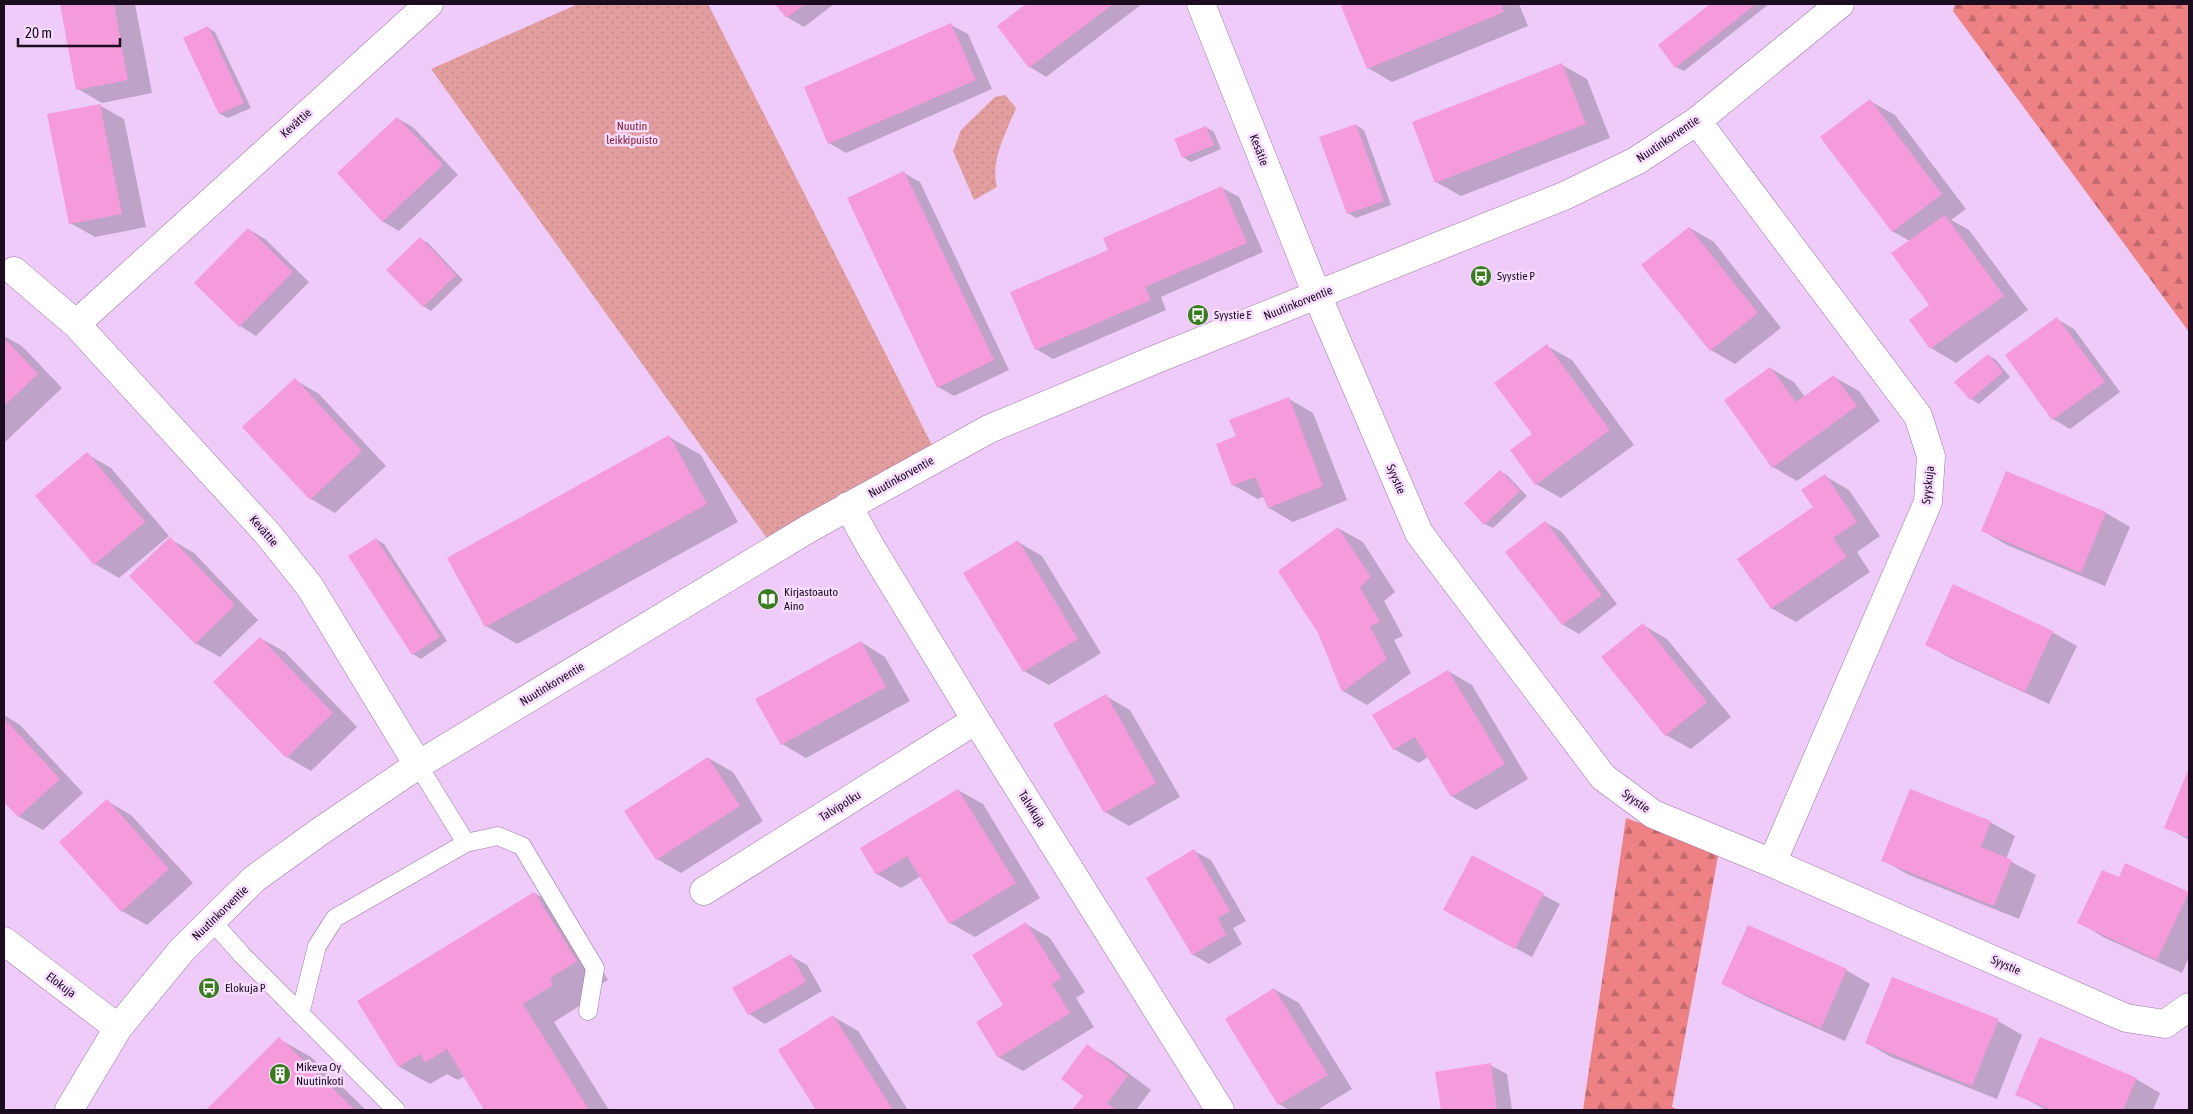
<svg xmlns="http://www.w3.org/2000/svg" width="2193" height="1114" font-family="'Asap Condensed',sans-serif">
<defs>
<pattern id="forest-firs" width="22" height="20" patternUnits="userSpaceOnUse" patternTransform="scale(1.25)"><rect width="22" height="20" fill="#ee8184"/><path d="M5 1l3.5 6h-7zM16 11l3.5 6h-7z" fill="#c0686c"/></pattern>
<pattern id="park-dots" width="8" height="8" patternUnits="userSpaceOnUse" patternTransform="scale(1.25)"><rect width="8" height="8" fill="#e29d9e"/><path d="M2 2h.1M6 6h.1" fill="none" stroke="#c18688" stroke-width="1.8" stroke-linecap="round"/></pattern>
</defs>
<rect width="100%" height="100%" fill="#efcbf9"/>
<path fill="url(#forest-firs)" d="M1955,4H2189V332L1953,11Z
M1626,818L1719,851L1672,1107L1679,1110H1583Z"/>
<path fill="url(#park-dots)" d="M578,4H708L934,449L771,544L431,69Z
M1005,95L1016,108C1006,133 990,160 997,187L974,200L953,151L961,130L995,97Z"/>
<path fill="#0003" d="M62,4H135L152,93L102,103L78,89Z
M777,4H834L804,27L787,17Z
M1028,4H1142L1046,77L1030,67L998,26Z
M1350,4H1519L1528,26L1392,82L1368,68L1343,7Z
M1712,4H1769L1684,71L1676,67L1659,45Z
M951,25L968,34L992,89L846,153L829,143Z
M207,27L215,32L251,108L228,118L220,114L184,38Z
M1562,65L1587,79L1610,138L1461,196L1436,182Z
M1870,101L1895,115L1966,209L1951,220L1969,230L2028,310L1956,363L1931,348L1911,321L1931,306L1910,241L1892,231Z
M99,105L124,119L146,227L95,237L70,223Z
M397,118L414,128L458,175L399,231L382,221Z
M1356,125L1364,130L1391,205L1356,218L1348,213Z
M1206,127L1214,132L1221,149L1191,162L1183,157Z
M904,173L920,182L1009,370L954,396L938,387Z
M1222,188L1239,197L1263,252L1161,297L1166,310L1053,359L1036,349L1109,250Z
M1690,228L1714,242L1781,328L1735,364L1711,350Z
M248,229L265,239L309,282L256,336L240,326Z
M420,239L428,243L463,280L431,311L423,306Z
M2057,319L2074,329L2120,392L2070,429L2053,419Z
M4,336L22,346L62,388L4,443Z
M1547,346L1572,360L1634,445L1561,498L1536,484L1511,451L1534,434Z
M1988,355L1996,360L2010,377L1979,404L1971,399Z
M1770,368L1794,382L1805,397L1834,377L1859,391L1880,421L1797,481L1773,467Z
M295,380L319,394L386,466L335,513L311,499Z
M1289,399L1313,413L1347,500L1293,522L1269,508L1263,497L1258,499L1233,485L1237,437Z
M669,437L701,455L738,522L517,644L486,626Z
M87,454L111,468L169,536L119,578L95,564L37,496Z
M1500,471L1508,476L1527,496L1493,528L1485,524Z
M2007,472L2106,513L2130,527L2105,586L2007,545L1983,531Z
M1825,476L1849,490L1880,536L1857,552L1870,572L1796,622L1771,608L1815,508Z
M1545,522L1562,532L1617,604L1579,634L1562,624Z
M1338,528L1363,542L1395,592L1384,601L1403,636L1394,640L1411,673L1367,705L1343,691Z
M170,539L194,553L258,620L220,657L195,643Z
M376,539L384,544L447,641L421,659L413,654Z
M1018,542L1042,556L1101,653L1049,685L1024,671Z
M1643,625L1667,639L1731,717L1691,749L1666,735Z
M2052,632L2077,646L2049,704L1950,658L1926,644Z
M260,638L285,652L357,727L311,771L287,757Z
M861,642L885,657L910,701L806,758L782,744Z
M1448,671L1472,685L1528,779L1476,810L1451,796L1428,757L1419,763L1394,749Z
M1106,696L1130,710L1180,797L1129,826L1105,812Z
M4,715L20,725L83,793L43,830L18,816L4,801Z
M708,758L733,772L763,821L681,873L657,859Z
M2189,771V840L2166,827Z
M958,790L983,804L1040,898L975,937L950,923L921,876L901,888L877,874Z
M107,801L131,815L193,883L147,925L122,911L61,842Z
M1990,822L2015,836L2006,859L2036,875L2019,919L1907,874L1883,860Z
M1194,851L1211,860L1246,921L1233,928L1242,944L1209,964L1192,954Z
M1473,857L1560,904L1532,957L1461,919Z
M2126,864L2189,894V957L2182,973L2103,937L2079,922L2119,879Z
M534,893L566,911L608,980L580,996L584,1003L554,1022L609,1110H486L465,1076L458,1080L447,1074L430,1084L398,1066Z
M1026,924L1050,938L1085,992L1076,998L1094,1027L1023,1071L998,1057L1005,1005Z
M791,956L807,965L822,991L765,1024L749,1014Z
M1846,970L1870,984L1845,1041L1747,997L1723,983Z
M1274,989L1299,1003L1352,1089L1317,1110H1289L1279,1104L1226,1019Z
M834,1017L858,1031L908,1110H817L780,1051Z
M1998,1021L2022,1035L1997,1099L1891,1057L1867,1043Z
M279,1039L311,1057L366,1110H207Z
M1087,1046L1111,1060L1151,1090L1136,1110H1074L1085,1096Z
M1490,1065L1507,1074L1512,1110H1442L1437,1073Z
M2136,1079L2160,1093L2153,1110H2046L2017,1094Z"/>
<path fill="#f59ada" d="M60,4H114L128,80L76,90Z
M775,4H805L786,18Z
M1026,4H1113L1029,68L997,26Z
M1347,4H1501L1504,12L1367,69L1341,6Z
M1710,4H1756L1675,68L1658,45Z
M951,23L976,80L828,144L804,87Z
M208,26L244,103L219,114L183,38Z
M1562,63L1586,124L1435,183L1412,122Z
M1870,99L1942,194L1892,232L1820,137Z
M100,104L122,214L69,224L47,114Z
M397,117L443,165L382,222L337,173Z
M1356,124L1384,201L1347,214L1319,137Z
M1206,126L1214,145L1182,158L1174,139Z
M904,171L994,360L937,388L847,198Z
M1222,186L1247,243L1145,287L1151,300L1035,350L1010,292L1108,250L1103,238Z
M1945,215L2004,296L1930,349L1909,320L1929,305L1891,253Z
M1689,227L1758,313L1710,351L1641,265Z
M248,228L293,272L239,327L194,283Z
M420,237L456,275L423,307L386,270Z
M2057,317L2105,382L2052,420L2005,355Z
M4,338L38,374L4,406Z
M1547,344L1610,430L1535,485L1510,450L1532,434L1494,383Z
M1988,354L2003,372L1970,400L1954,382Z
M1770,367L1796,402L1834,375L1857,406L1772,468L1724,400Z
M295,378L362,451L310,500L242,427Z
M1289,397L1323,486L1268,508L1255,477L1232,486L1216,444L1236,436L1229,420Z
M669,435L707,504L485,627L447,558Z
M87,452L145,522L94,565L35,496Z
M1500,470L1520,491L1484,525L1464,503Z
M2006,471L2106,512L2081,573L1981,531Z
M1825,474L1857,522L1833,538L1847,557L1771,609L1737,559L1813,507L1801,490Z
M1545,521L1602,595L1562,625L1505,552Z
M1338,527L1371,577L1360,587L1380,622L1370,626L1387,659L1342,692L1318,633L1278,571Z
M170,537L235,605L195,644L129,576Z
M376,538L440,637L412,655L348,556Z
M1018,540L1078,639L1023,672L963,573Z
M1953,584L2053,631L2025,692L1925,645Z
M1643,623L1707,702L1665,736L1601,657Z
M260,637L333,713L286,758L213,682Z
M861,641L886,687L781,745L755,699Z
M1448,670L1505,764L1451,797L1415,737L1393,750L1372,715Z
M1106,694L1156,783L1104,813L1053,724Z
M4,718L60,779L18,817L4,802Z
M708,757L740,806L656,860L624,811Z
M2189,768V838L2164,828Z
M958,789L1016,883L949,924L907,856L876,875L860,848Z
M1910,789L1991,821L1981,847L2012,860L1994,906L1881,861Z
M107,799L169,869L121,912L59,842Z
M1194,849L1230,911L1218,918L1226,935L1192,955L1146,878Z
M1472,855L1544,893L1515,949L1443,910Z
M2125,863L2189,892L2157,960L2077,923L2102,870L2119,877Z
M534,892L577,961L550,978L553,985L523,1004L589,1110H484L447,1049L425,1063L420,1054L398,1067L357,1001Z
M1026,922L1061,978L1052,984L1070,1013L998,1058L976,1022L1003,1005L972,955Z
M1748,925L1847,969L1821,1028L1721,984Z
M791,954L806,982L748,1015L732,988Z
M1892,977L1999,1019L1972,1086L1865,1043Z
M1274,988L1328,1075L1278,1105L1225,1019Z
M833,1015L893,1110H816L778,1050Z
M279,1037L355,1110H206Z
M2040,1037L2137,1078L2123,1110H2051L2015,1095Z
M1087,1044L1128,1076L1107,1103L1116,1110H1072L1083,1096L1061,1079Z
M1491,1063L1497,1110H1441L1435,1072Z"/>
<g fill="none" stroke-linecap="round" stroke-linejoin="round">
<g stroke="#a076ac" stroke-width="19">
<path id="lane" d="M418,765L466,843
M212,921L242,955L396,1110
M300,1014L317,946L335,918L466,843L498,836L522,846L595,968L588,1011"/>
</g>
<g stroke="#a076ac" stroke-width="29">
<path id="street" d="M1201,4L1317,295L1419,533L1603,777L1653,814L1772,863L2126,1018L2165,1024L2189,1007
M1697,121L1918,416L1931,456L1928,502L1772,863
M14,271L76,324
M848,506L869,544L976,720L1220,1110
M418,765L310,587L267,533L76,324L429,4
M704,891L976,720
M4,941L118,1028
M69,1110L118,1028L182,950L254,879L322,830L418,765L808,529L989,429L1154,360L1564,196L1636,161L1697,121L1840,4"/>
</g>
<use href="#lane" stroke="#fff" stroke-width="18"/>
<use href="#street" stroke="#fff" stroke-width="28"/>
</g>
<defs>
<g id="bus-disc" transform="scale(1.125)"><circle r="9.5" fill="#387c1f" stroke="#f7dcff"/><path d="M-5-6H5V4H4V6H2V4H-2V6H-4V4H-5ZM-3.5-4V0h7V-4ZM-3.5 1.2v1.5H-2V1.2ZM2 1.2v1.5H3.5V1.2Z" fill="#fff"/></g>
<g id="library-disc" transform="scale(1.125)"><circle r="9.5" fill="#387c1f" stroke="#f7dcff"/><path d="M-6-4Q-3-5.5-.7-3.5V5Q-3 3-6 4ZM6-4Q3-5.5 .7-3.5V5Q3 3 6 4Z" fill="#fff"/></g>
<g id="building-disc" transform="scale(1.125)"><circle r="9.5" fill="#387c1f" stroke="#f7dcff"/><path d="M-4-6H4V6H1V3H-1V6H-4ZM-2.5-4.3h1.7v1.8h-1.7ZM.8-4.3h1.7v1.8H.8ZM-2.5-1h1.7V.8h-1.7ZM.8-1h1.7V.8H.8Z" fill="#fff"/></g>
</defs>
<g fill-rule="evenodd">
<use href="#bus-disc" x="1481" y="276"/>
<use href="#bus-disc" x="1198" y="315"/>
<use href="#library-disc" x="768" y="599"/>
<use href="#bus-disc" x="209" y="988"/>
<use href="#building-disc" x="280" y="1074"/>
</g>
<g text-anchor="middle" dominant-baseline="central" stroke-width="5" stroke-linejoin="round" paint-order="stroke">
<g font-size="12" fill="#1c0c20" stroke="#f7dcff">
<text transform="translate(296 123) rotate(-42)">Kevättie</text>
<text transform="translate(1668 139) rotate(-34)">Nuutinkorventie</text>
<text transform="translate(1259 150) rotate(69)">Kesätie</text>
<text transform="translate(1298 303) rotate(-22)">Nuutinkorventie</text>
<text transform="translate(901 477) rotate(-29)">Nuutinkorventie</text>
<text transform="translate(1396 479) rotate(67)">Syystie</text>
<text transform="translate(1928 485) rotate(-84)">Syyskuja</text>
<text transform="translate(264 531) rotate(49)">Kevättie</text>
<text transform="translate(552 684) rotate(-31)">Nuutinkorventie</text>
<text transform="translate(1636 801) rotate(36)">Syystie</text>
<text transform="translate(840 806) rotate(-32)">Talvipolku</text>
<text transform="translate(1032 809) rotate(58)">Talvikuja</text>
<text transform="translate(220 913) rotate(-44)">Nuutinkorventie</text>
<text transform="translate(2006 965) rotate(24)">Syystie</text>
<text transform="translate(61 985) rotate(37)">Elokuja</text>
</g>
<g font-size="12" fill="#7f1e2a" stroke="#f7dcff">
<text x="632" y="126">Nuutin<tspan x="632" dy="14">leikkipuisto</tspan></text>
</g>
<g font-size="12" fill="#1c0c20" stroke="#f7dcff" text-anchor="start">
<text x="1497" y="276">Syystie P</text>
<text x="1214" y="315">Syystie E</text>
<text x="784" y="592">Kirjastoauto<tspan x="784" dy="14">Aino</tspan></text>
<text x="225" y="988">Elokuja P</text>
<text x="296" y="1067">Mikeva Oy<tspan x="296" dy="14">Nuutinkoti</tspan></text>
</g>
</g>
<rect width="2193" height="1114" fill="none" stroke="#1c0c20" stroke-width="10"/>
<path d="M18 38v8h102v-8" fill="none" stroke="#1c0c20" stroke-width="2.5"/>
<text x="25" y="38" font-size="15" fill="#1c0c20" stroke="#f7dcff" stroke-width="4" paint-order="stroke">20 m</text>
</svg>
